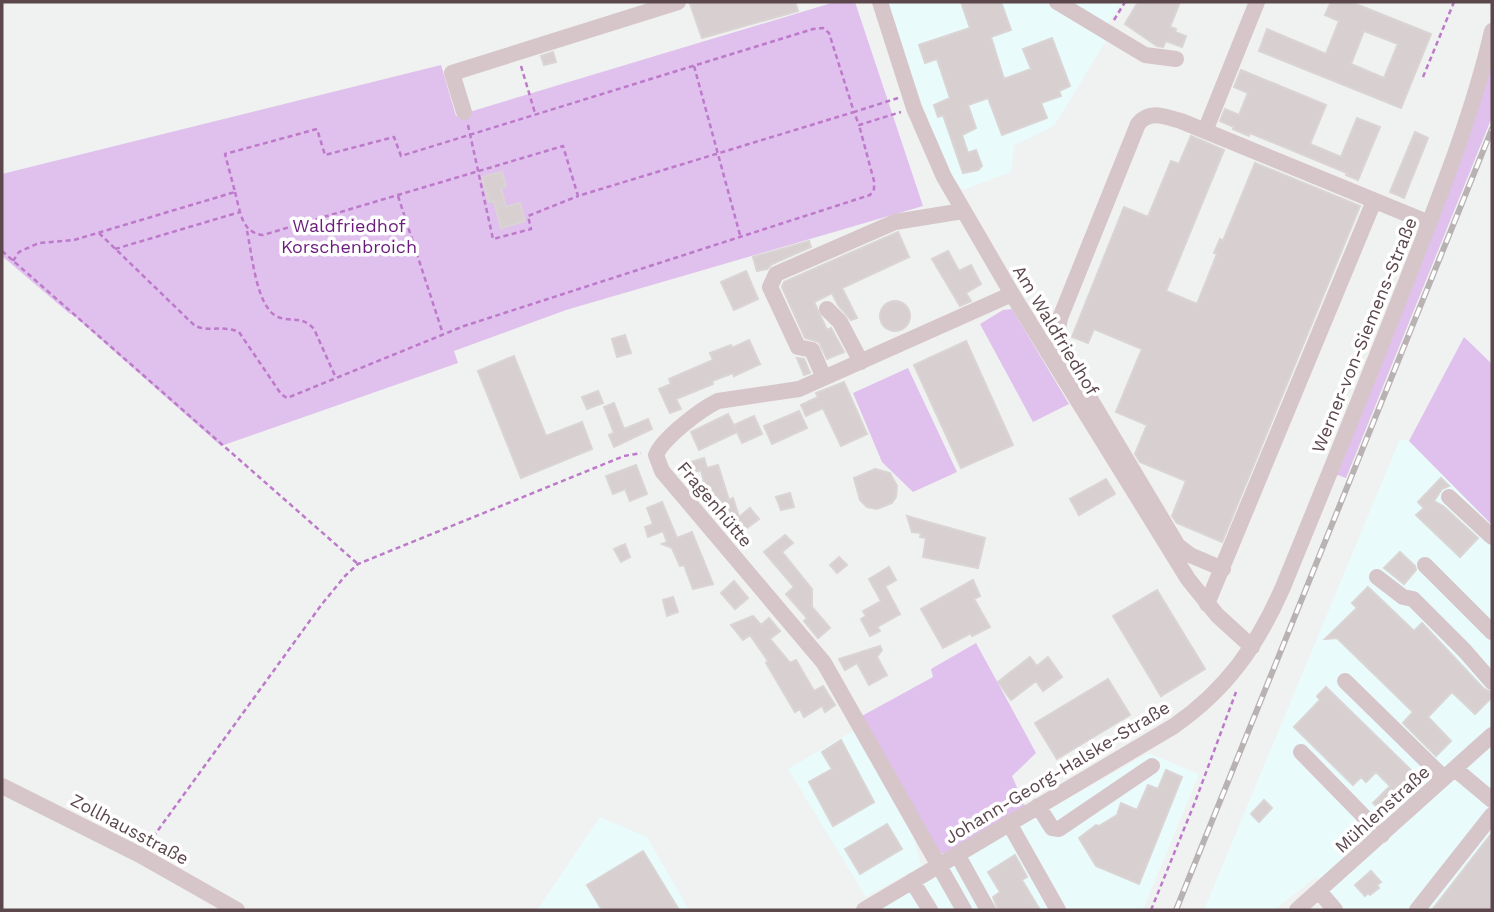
<svg xmlns="http://www.w3.org/2000/svg" width="1494" height="912" font-family="'Work Sans',sans-serif">
<rect width="100%" height="100%" fill="#eff2f0"/>
<path fill="#eafbfb" d="M885,2H1122L1101,35L1107,39L1054,126L1014,145L1011,172L963,190L945,167Z
M1400,439L1409,441L1492,524V910H1339L1343,906L1316,877L1274,910H1204Z
M855,730L911,826L921,866L866,897L788,769Z
M1148,753L1199,774L1143,910H875Z
M600,817L647,837L689,910H537Z"/>
<path fill="#e0c0ed" d="M835,2H855L923,206L566,310L454,351L458,363L221,446L72,314H70L2,256V174L441,65L456,116Z
M1492,61V117L1346,478L1335,474C1390,338 1451,202 1492,61Z
M1012,309L1069,404L1033,422L980,324L1003,310Z
M1464,337L1492,364V525L1409,441Z
M908,368L957,472L913,492L882,462L853,393Z
M976,643L1036,753L1012,776L1026,808L949,854L936,853L860,717L933,677L931,669Z"/>
<path fill="#d7cfd0" stroke="#dad4d4" stroke-width="2" fill-rule="evenodd" d="M698,2H795L798,11L702,38L690,4Z
M961,2H1001L1011,30L991,37L1004,79L1031,69L1023,49L1052,38L1070,86L1059,91L1061,96L1041,103L1047,118L1002,135L988,98L968,105L976,128L962,135L968,153L976,150L982,166L978,170L963,173L943,115L938,117L934,105L950,98L937,59L925,63L919,45L970,28Z
M1138,2H1180L1170,27L1176,29L1175,32L1186,36L1182,47L1166,41L1163,47L1157,46L1125,24Z
M1331,2H1351L1431,34L1401,108L1259,51L1267,29L1326,54L1339,21L1325,15ZM1364,31L1398,44L1384,78L1351,64Z
M553,52L556,62L544,65L541,56Z
M1241,70L1326,105L1310,144L1341,157L1357,118L1380,127L1358,180L1346,175L1347,173L1250,133L1249,136L1233,129L1234,127L1220,121L1225,109L1239,115L1248,93L1234,87Z
M1415,132L1428,138L1404,198L1390,192Z
M1191,136L1224,150L1166,291L1197,304L1217,254L1214,253L1220,239L1223,241L1255,163L1360,206L1222,542L1177,523L1172,516L1186,481L1140,462L1135,454L1147,425L1116,412L1142,349L1094,329L1088,343L1072,337L1124,207L1148,217L1171,161L1179,164Z
M502,172L506,186L501,188L506,207L520,203L525,221L501,228L494,201L489,202L482,177Z
M898,232L909,257L842,288L857,318L851,320L838,305L832,293L814,302L827,330L831,328L844,352L827,359L819,342L805,338L782,287L784,282Z
M809,241L811,247L772,264L767,269L757,271L753,257Z
M948,251L959,271L971,265L981,284L966,293L971,301L960,306L932,259Z
M746,271L758,299L734,310L721,282Z
M880 316a15 15 0 1 1 30 0a15 15 0 1 1-30 0Z
M625,335L631,353L617,357L612,339Z
M749,340L760,364L734,376L733,373L712,381L713,384L676,399L681,409L670,413L659,389L671,384L669,379L713,360L710,353L731,345L732,348Z
M966,341L1013,445L961,468L914,365Z
M514,356L546,436L582,422L592,449L521,478L478,371Z
M797,358L804,359L810,373L804,375Z
M844,382L867,434L841,446L823,408L806,416L801,405L818,397L816,393Z
M598,391L603,403L587,409L582,397Z
M614,403L624,429L648,419L652,429L614,447L609,435L614,433L604,407Z
M799,411L807,428L772,444L764,426Z
M728,414L737,432L699,450L691,432Z
M754,416L762,434L742,443L734,425Z
M704,458L707,468L718,465L729,500L733,498L739,517L750,508L759,519L743,531V537L725,512L722,503L710,506L701,470L691,473L688,463Z
M636,465L647,494L630,501L625,489L613,494L606,476Z
M875,469L890,473L897,486L896,497L892,503L877,509L867,507L860,500L854,478Z
M1441,478L1449,486L1442,489L1434,501L1443,506L1478,538L1460,557L1416,515L1424,508L1418,502Z
M1106,479L1115,494L1079,515L1070,499Z
M790,493L794,507L781,510L776,497Z
M662,502L677,538L692,532L713,584L693,589L684,565L680,566L672,548L662,544L667,542L663,531L648,537L645,527L653,524L647,508Z
M907,516L985,538L978,568L923,557L926,538L920,537L921,533L912,532Z
M785,535L793,543L782,552L812,589V607L830,628L818,638L804,621L807,618L786,594L794,587L764,552Z
M625,544L630,557L621,562L614,549Z
M1400,552L1415,566L1416,570L1404,584L1384,568Z
M839,557L847,565L837,573L830,565Z
M889,567L896,580L885,586L900,614L877,627L880,631L870,636L861,619L866,616L863,611L881,601L869,579Z
M973,580L980,596L974,599L990,627L972,636L971,633L943,648L921,609Z
M734,581L748,598L735,609L721,593Z
M1368,587L1414,631L1422,623L1484,689L1492,692V697L1475,714L1452,692L1428,717L1451,741L1436,756L1403,723L1413,712L1337,638L1325,639L1357,608L1352,603Z
M1157,590L1205,669L1161,696L1113,616Z
M673,597L678,612L667,616L663,600Z
M753,616L761,625L769,618L780,631L770,639L790,663L796,660L814,691L823,686L835,705L825,712L822,706L804,717L800,709L795,712L766,663L768,661L750,635L743,640L731,625Z
M880,646L882,650L877,657L887,675L869,685L857,663L845,670L839,659Z
M1030,657L1037,666L1048,657L1062,677L1043,691L1036,681L1011,700L998,682Z
M1108,679L1130,715L1057,759L1035,723Z
M1326,687L1416,775L1381,811L1373,803L1390,786L1376,772L1366,782L1361,777L1353,785L1294,727L1320,700L1317,696Z
M841,740L874,802L833,826L809,782L832,769L822,752Z
M1166,770L1182,777L1139,884L1096,866L1079,838L1096,825L1099,826L1117,815L1121,803L1137,810L1148,785L1158,789Z
M1264,800L1272,808L1259,822L1251,814Z
M887,824L902,849L860,874L845,849Z
M1492,833V910H1432Z
M643,851L679,910H602L587,885Z
M1015,855L1027,877L1022,880L1040,910H998L993,897L1000,892L988,872Z
M1371,871L1381,882L1377,885L1379,888L1370,895L1368,893L1365,896L1355,885Z"/>
<g fill="none" stroke-linecap="round" stroke-linejoin="round">
<path stroke="#bd79ca" stroke-width="2.5" stroke-dasharray="5 3.5" stroke-linecap="butt" d="M1114,20L1125,2
M521,66L535,113
M694,66L740,235
M1423,77L1454,2
M468,125L493,239L531,229L528,216L578,196
M235,192C240,210 241,233 263,235L563,146L578,196L854,112L859,125L901,112
M398,196L443,334
M247,231C252,253 256,308 278,317C294,323 301,315 314,329L336,378
M99,233L195,326C210,332 224,325 239,332L281,394L287,398L464,326L870,195L874,189V181L859,125
M115,249L240,212
M2,251L358,564
M13,261L19,252L39,243L74,240L235,192L225,154L317,129L325,155L394,137L401,156L813,29L823,28L829,33L854,112L898,98
M148,844L322,604L345,576L358,564L624,456L641,453
M1151,910L1195,802L1236,692"/>
<path stroke="#d6c6ca" stroke-width="16" d="M880,2L914,108L944,177L1012,294L1188,579L1217,615L1252,647
M1057,2L1145,55L1176,59
M464,112L452,73L678,2
M1205,131L1257,2
M827,309L840,322L861,362
M824,378L812,350L798,347L770,287L776,274L895,222L963,211
M1449,497L1492,537
M1425,565L1492,632
M1223,569L1190,555L1178,546L1061,350L1057,334L1060,318L1138,124C1150,109 1165,117 1181,121L1429,223
M1377,577L1403,597L1413,599L1464,650L1492,682
M1207,604L1374,201
M1345,681L1444,778
M1301,752L1382,835
M1455,769L1492,800
M2,786L140,855L237,910
M1038,806L1052,828L1059,829L1152,766
M1009,823L1058,910
M957,854L988,910
M912,881L930,910
M1319,891L1335,910
M864,910L1174,726C1227,689 1257,646 1283,587C1326,482 1369,377 1410,272C1441,193 1473,113 1492,31
M964,910L824,663L662,471L656,455C663,438 701,409 718,401L799,389L1012,294
M1297,910L1492,735
M1417,910L1492,815"/>
<g stroke="#b9b2b2" stroke-width="6">
<path id="rail" d="M1176,910L1492,129"/>
</g>
<use href="#rail" stroke="#fff" stroke-width="3.5" stroke-dasharray="10" stroke-linecap="butt"/>
</g>
<g text-anchor="middle" dominant-baseline="central" stroke-width="7" stroke-linejoin="round" paint-order="stroke">
<g font-size="18" fill="#6b1b7b" stroke="#fff">
<text x="349" y="225">Waldfriedhof<tspan x="349" dy="21">Korschenbroich</tspan></text>
</g>
<g font-size="18" fill="#5c484c" stroke="#fff">
<text transform="translate(1056 330) rotate(59)">Am Waldfriedhof</text>
<text transform="translate(1364 335) rotate(-68)">Werner-von-Siemens-Straße</text>
<text transform="translate(715 504) rotate(50)">Fragenhütte</text>
<text transform="translate(1057 772) rotate(-31)">Johann-Georg-Halske-Straße</text>
<text transform="translate(1382 809) rotate(-42)">Mühlenstraße</text>
<text transform="translate(130 829) rotate(28)">Zollhausstraße</text>
</g>
</g>
<rect width="1494" height="912" fill="none" stroke="#5c484c" stroke-width="7"/>
</svg>
